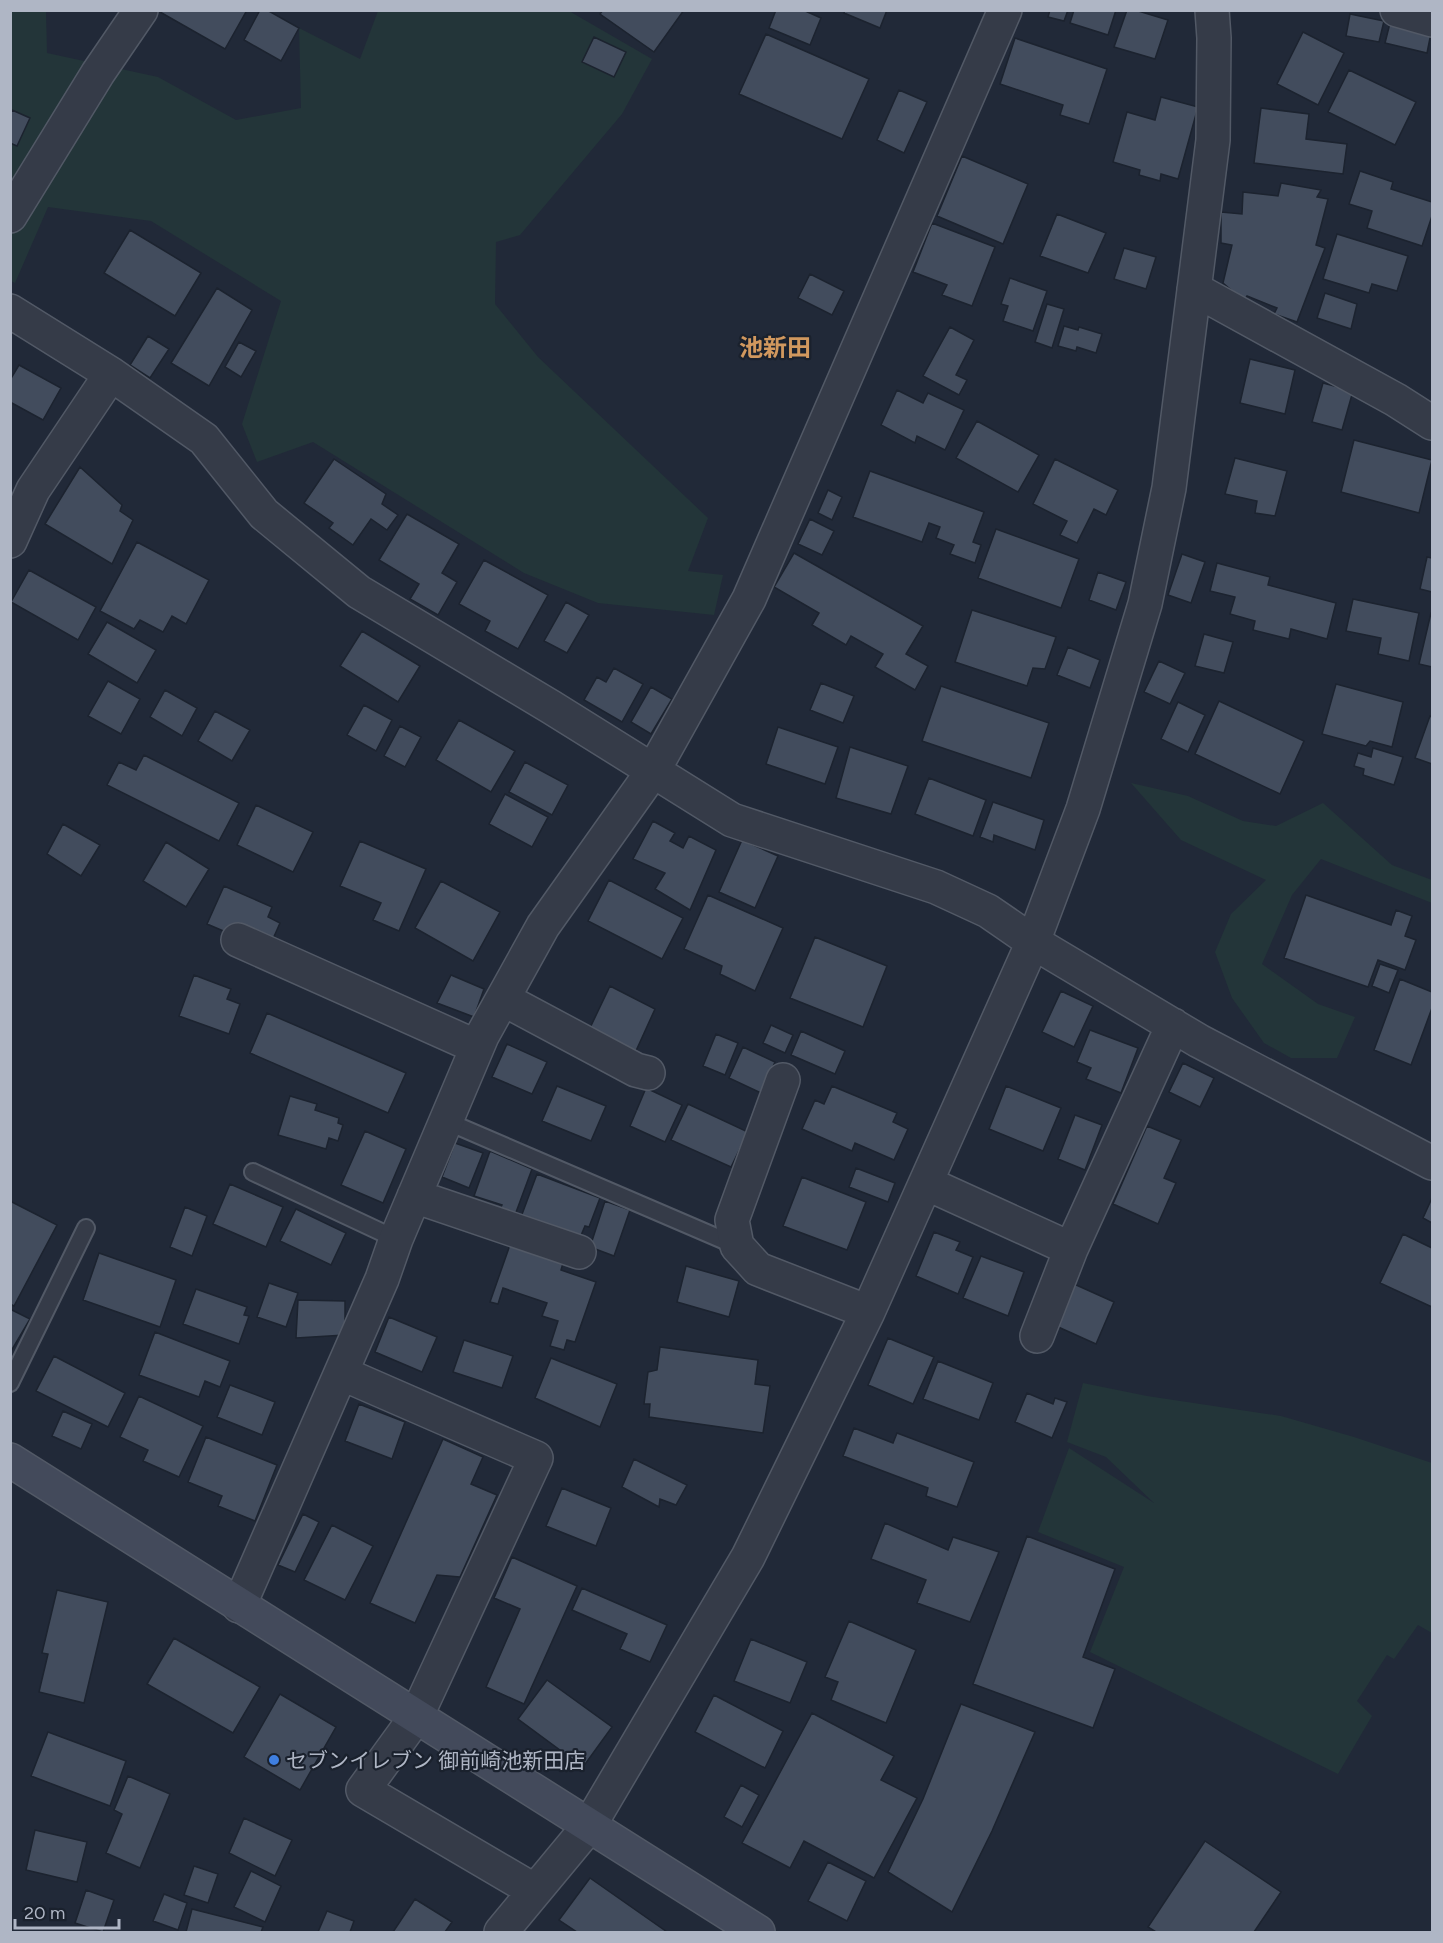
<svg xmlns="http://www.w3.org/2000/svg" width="1443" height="1943" font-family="Figtree,'Noto Sans JP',sans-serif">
<rect width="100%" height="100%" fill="#212938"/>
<path fill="#233539" d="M11,11H46L47,53L158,77L236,120L301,108L299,28L360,59L378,11H569L652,59L622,114L520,235L496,242L495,304L538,357L708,518L688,571L723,575L714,615L598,603L524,573L313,442L257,462L242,424L281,301L151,221L48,207L15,283L11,281Z
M1131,783L1188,796L1243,821L1276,826L1323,803L1392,865L1432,880V903L1321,859L1292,895L1262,964L1318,1004L1355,1017L1337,1058H1291L1264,1043L1232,998L1215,952L1231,914L1266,880L1181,840Z
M1083,1383L1147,1396L1281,1416L1354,1437L1432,1463V1633L1418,1625L1394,1659L1387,1655L1357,1701L1372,1716L1338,1774L1090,1652L1124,1567L1038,1532L1069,1448L1154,1503L1106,1457L1067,1442Z"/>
<path fill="#424c5d" stroke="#1c232f" stroke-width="1.5" d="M160,10H247L225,49L160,12Z
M260,10H267L299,28L281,61L244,40Z
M603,10H684L654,52L600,14Z
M776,10H803L821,18L810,45L769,28Z
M845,10H887L880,28L844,13Z
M1050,10H1068L1064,21L1048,17Z
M1074,10H1116L1108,35L1070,23Z
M1127,10H1135L1168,20L1155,59L1114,47Z
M1350,14L1384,21L1379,42L1346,36Z
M1390,23L1431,33L1427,53L1385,43Z
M1303,32L1344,53L1318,105L1277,84Z
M766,34L869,79L842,139L739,94Z
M594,37L626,52L614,77L582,62Z
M1015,38L1107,69L1089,124L1060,115L1063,105L1000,84Z
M1349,70L1416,102L1395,145L1328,112Z
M899,90L927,102L904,153L877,140Z
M1161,97L1198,107L1178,179L1161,174L1160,181L1139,175L1140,170L1113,162L1127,112L1155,120Z
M1261,108L1309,114L1306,139L1347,144L1343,174L1254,163Z
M12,110L30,118L17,146L10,143V114Z
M962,156L1028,184L1003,244L937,216Z
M1360,171L1393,182L1391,189L1432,202V216L1422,246L1367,228L1372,211L1349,204Z
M1281,183L1321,190L1317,197L1328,199L1316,245L1325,248L1297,322L1274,314L1277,308L1247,296L1244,301L1223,283L1232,245L1221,243V212L1242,214L1243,192L1278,196Z
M1057,214L1106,233L1088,273L1040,256Z
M932,223L995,247L972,306L942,295L947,285L913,272Z
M130,230L201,273L175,316L104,273Z
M1337,234L1408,256L1397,291L1372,284L1369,293L1323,279Z
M1124,248L1156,257L1146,289L1114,279Z
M810,274L844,291L832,315L798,298Z
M1010,278L1047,291L1033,331L1003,321L1008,306L1001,304Z
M217,288L252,310L209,386L171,363Z
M1325,293L1357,304L1351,329L1317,318Z
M1047,304L1064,309L1052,348L1035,342Z
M1064,326L1078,330L1079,327L1102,334L1096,353L1077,347L1076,351L1058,346Z
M950,327L974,340L956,375L967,380L959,395L923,376Z
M148,336L169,349L150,378L130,365Z
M239,342L256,351L241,377L225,367Z
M1250,359L1295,370L1285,414L1240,403Z
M19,365L61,388L43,420L10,402V380Z
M1323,383L1353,391L1342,430L1312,422Z
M897,390L923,403L928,393L964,410L945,450L917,436L915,443L881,425Z
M977,421L1039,455L1018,492L956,458Z
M1354,440L1432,460L1419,513L1341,492Z
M1235,458L1287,471L1275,516L1255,513L1257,501L1225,494Z
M334,459L386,494L382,504L398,515L387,530L371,519L353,545L329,528L333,523L304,503Z
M1055,459L1118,490L1106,515L1094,509L1077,543L1060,535L1067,521L1033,504Z
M80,467L122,505L120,511L133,520L112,564L45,524Z
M870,471L984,512L973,542L981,545L975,563L950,554L954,545L936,538L940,527L929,523L922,542L853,517Z
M828,490L842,497L832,520L818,513Z
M407,514L459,544L442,573L457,582L438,615L410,599L419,584L379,560Z
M810,519L834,531L822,555L798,544Z
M996,529L1079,559L1061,608L978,578Z
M137,542L209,580L186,624L172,616L163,632L140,620L134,629L100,611Z
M794,553L923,626L906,654L928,666L915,690L875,667L883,654L851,636L846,645L812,625L819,613L774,587Z
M1182,554L1205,562L1191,603L1168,595Z
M1427,557L1432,558V592L1420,589Z
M484,560L548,595L518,649L485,631L490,621L459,604Z
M1217,563L1270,577L1268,585L1336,603L1327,639L1291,629L1289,639L1253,630L1255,621L1230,614L1235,597L1210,591Z
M29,570L96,607L78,640L11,602Z
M1098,572L1126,582L1116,610L1089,600Z
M1353,599L1419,613L1409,661L1378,654L1381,638L1346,631Z
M566,602L589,615L567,653L544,641Z
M972,610L1056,637L1045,669L1033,668L1027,686L955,662Z
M1431,613H1432V667L1419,664Z
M107,622L156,650L137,683L88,654Z
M362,631L420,666L398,702L340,666Z
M1204,634L1233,642L1224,673L1195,666Z
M1068,647L1100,660L1090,688L1057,675Z
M1159,661L1185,673L1170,704L1144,692Z
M614,668L643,684L622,722L584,700L597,677L606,682Z
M108,681L140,699L121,734L88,716Z
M821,683L854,696L843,723L810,710Z
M1336,684L1403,702L1392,747L1370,741L1366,746L1322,734Z
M941,686L1049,723L1031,778L922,741Z
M651,687L672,699L651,734L631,722Z
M165,690L197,708L182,736L150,717Z
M1219,701L1304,741L1280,794L1195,754Z
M1178,702L1205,715L1188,752L1161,739Z
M364,705L392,720L376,751L347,735Z
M215,711L250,730L232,761L198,741Z
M1430,716L1432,717V764L1415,758Z
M459,720L515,751L491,792L436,760Z
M400,726L421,737L405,767L384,756Z
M778,727L838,747L825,784L766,764Z
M850,747L908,766L891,814L836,798Z
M1373,748L1403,757L1394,785L1363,775L1364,769L1354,766L1358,753L1371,757Z
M144,755L239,803L219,841L107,785L119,762L136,770Z
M525,762L568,785L552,815L509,792Z
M929,778L986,800L973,836L915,814Z
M505,794L548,817L532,847L489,824Z
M993,802L1044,820L1035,850L994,835L993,842L980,837Z
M256,805L313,832L293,872L237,845Z
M653,821L675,833L670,841L683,848L689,836L716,850L690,910L655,889L665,873L633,859Z
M63,824L100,845L81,876L47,854Z
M742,840L778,856L755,908L719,892Z
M360,841L426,869L399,931L373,920L381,903L340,886Z
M166,842L209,869L186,907L143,881Z
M609,880L683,918L662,959L588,921Z
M441,881L500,912L473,961L415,928Z
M224,886L272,907L268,917L280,923L268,950L207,924Z
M708,895L783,928L755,991L720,974L722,966L684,949Z
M1306,895L1391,925L1396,910L1412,916L1405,936L1416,940L1405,970L1378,960L1368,987L1284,958Z
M815,937L887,966L863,1027L790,998Z
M1380,964L1398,970L1389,993L1372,986Z
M194,975L231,989L227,999L240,1004L229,1034L179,1016Z
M451,975L484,989L474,1017L437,1003Z
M1400,979L1432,992V1008L1411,1065L1374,1050Z
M610,986L655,1009L635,1053L589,1030Z
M1061,991L1093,1006L1074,1047L1042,1032Z
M267,1013L406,1073L388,1113L250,1053Z
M771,1025L793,1035L785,1053L763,1043Z
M1090,1030L1138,1048L1121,1093L1086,1079L1091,1068L1077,1062Z
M801,1031L845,1051L835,1074L791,1055Z
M716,1034L738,1043L725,1075L703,1066Z
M507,1044L547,1062L532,1094L492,1077Z
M743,1047L775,1062L761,1093L729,1078Z
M1183,1063L1214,1078L1200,1107L1169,1092Z
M557,1086L606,1106L591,1141L542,1121Z
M832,1086L897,1113L893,1122L908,1129L894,1160L855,1143L852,1151L802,1129L815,1100L824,1104Z
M1006,1086L1061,1108L1043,1151L989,1129Z
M646,1088L682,1105L665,1142L630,1126Z
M290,1096L317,1104L315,1110L339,1118L338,1123L343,1125L338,1141L329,1138L326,1149L278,1135Z
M688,1104L748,1132L731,1167L671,1140Z
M1075,1115L1102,1125L1085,1170L1058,1159Z
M1147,1126L1181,1140L1164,1178L1176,1183L1158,1224L1113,1204Z
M365,1131L406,1149L383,1203L341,1185Z
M455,1143L483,1153L469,1188L442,1177Z
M490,1151L532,1169L515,1215L499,1211L502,1205L474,1196Z
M856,1168L895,1183L888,1202L849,1187Z
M537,1174L600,1198L589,1227L585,1226L579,1240L521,1217Z
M802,1177L866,1202L847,1250L783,1226Z
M230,1184L283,1207L266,1247L213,1224Z
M1432,1198V1223L1423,1218Z
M10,1201L57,1225L14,1306L10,1304Z
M605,1201L630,1210L614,1256L590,1247Z
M185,1207L207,1216L192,1256L170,1247Z
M296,1209L346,1233L331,1265L280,1241Z
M934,1232L960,1242L956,1250L973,1257L958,1294L916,1276Z
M1403,1234L1432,1248V1307L1380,1283Z
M511,1242L564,1260L561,1270L596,1282L575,1342L567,1340L564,1350L550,1346L558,1321L542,1316L547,1303L503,1288L498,1304L490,1302Z
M99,1253L176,1280L160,1327L83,1300Z
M981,1256L1024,1272L1008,1316L963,1298Z
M686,1266L739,1281L729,1317L677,1302Z
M269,1283L298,1293L286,1327L257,1317Z
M1074,1284L1114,1302L1096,1344L1056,1326Z
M196,1289L247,1307L244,1315L249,1316L239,1344L183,1324Z
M298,1300L345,1301V1335L296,1338Z
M10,1309L30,1319L10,1353Z
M389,1317L437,1337L422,1372L375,1352Z
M155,1332L230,1361L220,1387L205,1381L199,1397L139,1375Z
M888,1338L934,1357L913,1404L868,1385Z
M464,1340L513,1356L502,1388L453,1372Z
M660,1347L758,1360L755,1384L770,1386L763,1433L649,1417L650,1404H644L648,1372L657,1370Z
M54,1356L125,1393L108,1427L36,1391Z
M551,1358L617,1384L600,1427L535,1398Z
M938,1361L993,1383L979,1420L923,1399Z
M230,1385L275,1402L262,1435L217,1417Z
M1027,1393L1053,1404L1055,1398L1067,1402L1052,1438L1015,1422Z
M139,1396L203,1426L179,1477L143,1461L148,1450L120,1437Z
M359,1404L405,1422L392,1459L345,1441Z
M63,1411L92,1424L81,1449L52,1436Z
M854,1428L893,1443L897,1433L974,1462L957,1507L926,1496L928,1488L843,1456Z
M206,1437L277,1465L255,1521L218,1506L222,1496L188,1482Z
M443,1439L483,1457L471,1484L497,1495L460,1577L437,1575L415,1623L370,1603Z
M634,1459L687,1485L676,1505L660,1499L659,1507L622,1487Z
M562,1488L611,1508L596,1546L546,1526Z
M303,1514L319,1522L295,1572L278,1565Z
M885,1523L948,1550L953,1537L999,1552L970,1622L917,1603L926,1580L871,1559Z
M332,1525L373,1546L345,1600L304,1580Z
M1027,1536L1115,1569L1083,1657L1115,1669L1093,1728L973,1684Z
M512,1557L577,1586L524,1704L486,1687L520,1609L494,1598Z
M582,1588L667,1625L650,1662L620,1649L627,1634L572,1610Z
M57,1590L108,1602L84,1703L39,1692L48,1654L42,1653Z
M849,1621L916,1650L886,1723L831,1700L838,1682L825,1677Z
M174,1638L260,1687L233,1733L147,1684Z
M751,1639L807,1662L790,1703L734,1681Z
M547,1680L612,1727L583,1767L518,1719Z
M280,1694L336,1727L300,1790L244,1757Z
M714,1695L783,1731L765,1768L695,1732Z
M961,1704L1035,1732L992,1831L952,1912L888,1872L923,1799Z
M812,1713L894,1756L881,1780L917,1798L874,1878L804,1841L790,1868L742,1843Z
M48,1732L126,1761L110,1806L31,1776Z
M128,1776L170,1794L140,1868L106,1853L122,1814L114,1810Z
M741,1785L759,1795L742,1827L724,1817Z
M244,1818L292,1840L275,1876L229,1853Z
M35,1830L87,1842L77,1882L26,1870Z
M1205,1841L1281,1892L1254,1932H1156L1148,1927Z
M828,1862L866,1881L847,1921L808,1901Z
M194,1866L218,1874L208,1903L184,1895Z
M251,1871L281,1886L265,1922L234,1907Z
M590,1878L667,1932H577L559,1920Z
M86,1890L114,1900L103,1932L75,1923Z
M164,1894L187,1903L178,1930L153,1921Z
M415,1899L452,1922L445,1932H393Z
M192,1909L263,1927L261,1932H186Z
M327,1911L354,1921L350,1932H318Z"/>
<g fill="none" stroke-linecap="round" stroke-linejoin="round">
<g stroke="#525966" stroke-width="20">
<path id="lane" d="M446,1121L737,1246
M253,1172L396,1239
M10,1383L86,1228"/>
</g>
<g stroke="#525966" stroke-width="36">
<path id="street" d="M1397,10L1432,20
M10,216L98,73L141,10
M1194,289L1396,400L1432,423
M10,311L111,374L204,439L264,514L359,592L551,707L732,820L936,887L988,911L1033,942L1199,1041L1432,1163
M10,541L33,490L111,374
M238,940L477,1047
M503,999L636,1070L648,1073
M783,1080L732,1220L737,1246L758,1269L868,1312
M926,1183L1071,1249
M414,1196L579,1252
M1037,1336L1071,1249L1173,1025
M341,1373L536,1458L416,1717L363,1790L535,1891
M239,1606L382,1279L396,1239L482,1036L543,926L653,771L749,599L1005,10
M501,1932L589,1826L748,1557L868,1312L1033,942L1083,809L1145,604L1169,488L1213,140L1214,38L1212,10"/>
</g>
<g stroke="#525966" stroke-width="36">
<path id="secondary" d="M10,1460L758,1932"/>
</g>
<use href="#lane" stroke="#353b48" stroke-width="16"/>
<use href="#street" stroke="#353b48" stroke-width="33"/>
<use href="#secondary" stroke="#434a5b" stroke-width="33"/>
</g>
<circle fill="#3f7fe0" stroke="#1a212d" stroke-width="2" cx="274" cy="1760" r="6"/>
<g text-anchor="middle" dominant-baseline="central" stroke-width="4.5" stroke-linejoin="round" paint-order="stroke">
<g font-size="21" fill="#afb6c5" stroke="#1a212d" text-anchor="start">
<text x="286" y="1760">セブンイレブン 御前崎池新田店</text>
</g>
<g font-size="24" font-weight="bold" fill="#d1985e" stroke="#1a212d">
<text x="775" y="347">池新田</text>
</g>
</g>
<rect width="1443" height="1943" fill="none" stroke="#afb6c5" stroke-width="24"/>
<path d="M15 1919v9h104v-9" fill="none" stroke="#afb6c5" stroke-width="3"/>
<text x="24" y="1919" font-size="18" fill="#afb6c5" stroke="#1a212d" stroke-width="4.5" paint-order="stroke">20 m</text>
</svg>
